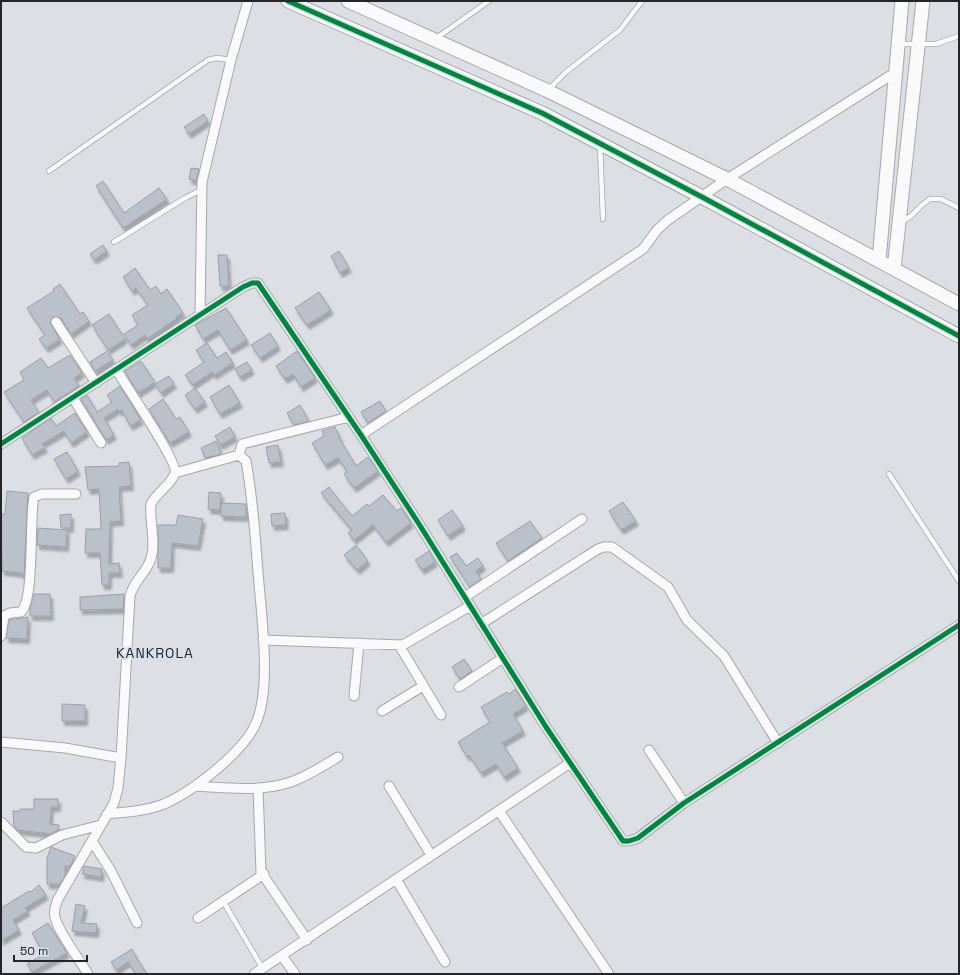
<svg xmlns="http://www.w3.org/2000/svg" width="960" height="975" font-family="'Space Grotesk',sans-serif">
<defs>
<filter id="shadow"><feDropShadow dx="2.5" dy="4.5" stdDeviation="1" flood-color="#0004"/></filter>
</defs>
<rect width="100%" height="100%" fill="#dce0e5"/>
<path fill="#b9c1ca" stroke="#9da0a4" filter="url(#shadow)" d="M204,114L208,121L189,134L184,127Z
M191,168L199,169L196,181L189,179Z
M103,181L124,213L159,188L167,199L123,228L96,186Z
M103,245L107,251L94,260L90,254Z
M339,251L349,268L340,273L331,256Z
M218,255H227L229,286H220Z
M135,268L150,290L156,286L161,294L167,289L183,313L176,317L177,318L147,339L145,335L131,345L124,334L138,325L132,315L148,305L136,288L132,291L123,277Z
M60,284L80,314L83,312L89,321L71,334L61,318L53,317L50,323L60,339L46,348L39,339L45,335L27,308L54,291L53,289Z
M319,292L331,310L307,325L295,308Z
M226,308L247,340L230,350L218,330L203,339L195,325Z
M109,314L125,339L108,350L92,325Z
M270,333L278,346L260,358L251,345Z
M207,343L217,358L226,352L233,363L214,375L212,372L193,385L185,375L204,362L196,350Z
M107,351L113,360L95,371L90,362Z
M297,351L315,378L301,387L293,374L285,379L276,366Z
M70,355L82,373L74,378L79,386L54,402L47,390L31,400L39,412L24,422L4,392L24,380L20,372L41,358L48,368Z
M141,361L155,382L138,393L125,371Z
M247,362L252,370L240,377L235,369Z
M169,376L174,384L161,393L155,384Z
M229,385L240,403L220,414L210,397Z
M120,386L141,420L130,426L122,410L119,412L118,409L104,418L114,435L106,440L81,399L87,395L97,412L112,402L107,395Z
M195,388L205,402L195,409L185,395Z
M163,399L176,419L180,417L189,432L170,443L149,409Z
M380,401L386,411L368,423L361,412Z
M300,405L309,421L294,425L287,413Z
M75,413L87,432L71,443L64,431L42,444L45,448L32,455L22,438L51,418L56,426Z
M230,427L235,437L220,445L215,436Z
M335,427L340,438H339L356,466L368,457L378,471L354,488L344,474L347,471L338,458L325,465L312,443L324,436L322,431Z
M216,441L221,454L205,458L201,448Z
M278,445L281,462L269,463L266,447Z
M67,452L78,471L66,479L54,459Z
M129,462L131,486L119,487L121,521L110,522L109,564L119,563L120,573H109V585H102L100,553H85L86,529H101L99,489L88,490L85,467L119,466V463Z
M329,487L352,516L367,504L369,506L383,495L397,511L401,508L411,523L386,542L373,525L354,540L348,533L352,530L321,493Z
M7,491L28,493L24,575H21V573L2,571L1,514H5Z
M209,492L221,493L220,510L208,509Z
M623,502L636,521L621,530L609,511Z
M221,503L246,504V517L221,516Z
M452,510L463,526L448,536L438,520Z
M285,513L286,525L272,526L271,514Z
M71,514V528H61L60,515Z
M178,515L203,519L198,546L172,543L171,568H158V525H176Z
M530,521L542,538L508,561L496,543Z
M38,528L67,530L66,547L37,545Z
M356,545L368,561L357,570L344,555Z
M429,551L435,562L422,570L415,560Z
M457,553L466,566L478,558L483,566L476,571L481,579L470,587L450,557Z
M34,594H50L51,616H30V608Z
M124,594L123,609L80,610V597Z
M28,617L27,639L6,638L9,620Z
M464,659L472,671L460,679L452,667Z
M515,689L526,706L513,714L523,731L502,743L518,768L504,777L496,764L481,773L469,755L467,757L458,742L490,722L481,707L507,692L509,694Z
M62,704L85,705V721H62Z
M34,799H58V807H51L50,824L59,825L58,830L51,834L17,830L14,826L13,811H20V809H34Z
M51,847L75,856L69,867L65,866V876L60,884H47V858Z
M84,866L102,869L101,877L82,874Z
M39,885L46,895L25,908L28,911L13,920L19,930L1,941V908L29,891L31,892Z
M76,904L85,906L81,923L97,924L96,933L72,931Z
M48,923L67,953L32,972L27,964L44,954L32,933Z
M132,949L136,957L147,974H136L128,962L116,970L111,962Z"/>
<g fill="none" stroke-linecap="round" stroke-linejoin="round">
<g stroke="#a5a8ac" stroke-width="6">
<path id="lane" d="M435,39L489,1
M900,44H936L959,36
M549,89L566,72L620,30L642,1
M600,145L603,219
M49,171L208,60L217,58L231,60
M901,222L911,216L922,205L930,199H941L959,208
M114,242L185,198L201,190
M889,474L959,581
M223,901L263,969"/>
</g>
<g stroke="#a5a8ac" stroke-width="11">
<path id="street" d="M200,315L202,182L231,60L248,1
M56,322L96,383
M73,398L101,443
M361,435L643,249L657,230L668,220L727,179L896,72
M1,444L243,287L252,283H258L361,435L419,524L546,727L623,841H629L638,838L684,803L959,625
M239,455L242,444L349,417
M465,597L582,519
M481,624L598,549L604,547H612L668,587L687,620L724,656L778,743
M1,636L4,616L10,613L21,612C35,599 29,519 34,497L42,494H76
M263,640L403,645L470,606
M399,645L441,715
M459,687L503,658
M354,696L359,643
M382,711L423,686
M1,742L65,748L121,758
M649,750L684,803
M195,786C227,788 261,792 291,782C308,776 323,766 338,757
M389,786L431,855
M258,788L261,872L307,940
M499,811L609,974
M107,814C126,812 146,811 164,804C192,792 245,751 256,723C272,687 261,613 258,572C255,535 253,498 246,461L239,455L175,473
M1,822L26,847L36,848L62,835L101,825
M92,841L111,871L137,923
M396,879L445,962
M198,918L264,874
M282,956L295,974
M88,974C80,960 58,932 55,917C53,910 56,905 58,899L114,803L118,788L121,758L130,596C133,582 145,574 150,561C157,544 149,522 151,504C156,493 172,484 175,473C178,461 125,385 116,369
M254,974L570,763"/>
</g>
<g stroke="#a5a8ac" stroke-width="15">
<path id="secondary" d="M288,1L542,113L702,197L959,336
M348,1L546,90L727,179L959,304
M879,260L902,1
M894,269L923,1"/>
</g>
<use href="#lane" stroke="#fafafb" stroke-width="4.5"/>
<use href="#street" stroke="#fafafb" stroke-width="9"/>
<use href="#secondary" stroke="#fafafb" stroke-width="13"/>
<g stroke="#d8e0e9" stroke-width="8">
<path id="cycleway" d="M288,1L542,113L702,197L959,336
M1,444L243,287L252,283H258L361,435L419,524L546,727L623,841H629L638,838L684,803L959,625"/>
</g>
<use href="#cycleway" stroke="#00873e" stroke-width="5"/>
</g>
<g text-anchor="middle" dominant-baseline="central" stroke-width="4" stroke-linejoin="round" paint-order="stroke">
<g font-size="14" letter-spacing="1" fill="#232529" stroke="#d8e0e9">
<text x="155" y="653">KANKROLA</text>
</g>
</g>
<rect width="960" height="975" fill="none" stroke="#232529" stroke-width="4"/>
<path d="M14 955v6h73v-6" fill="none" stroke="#232529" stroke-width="2"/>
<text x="20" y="955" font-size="12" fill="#232529" stroke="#d8e0e9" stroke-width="3" paint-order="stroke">50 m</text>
</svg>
